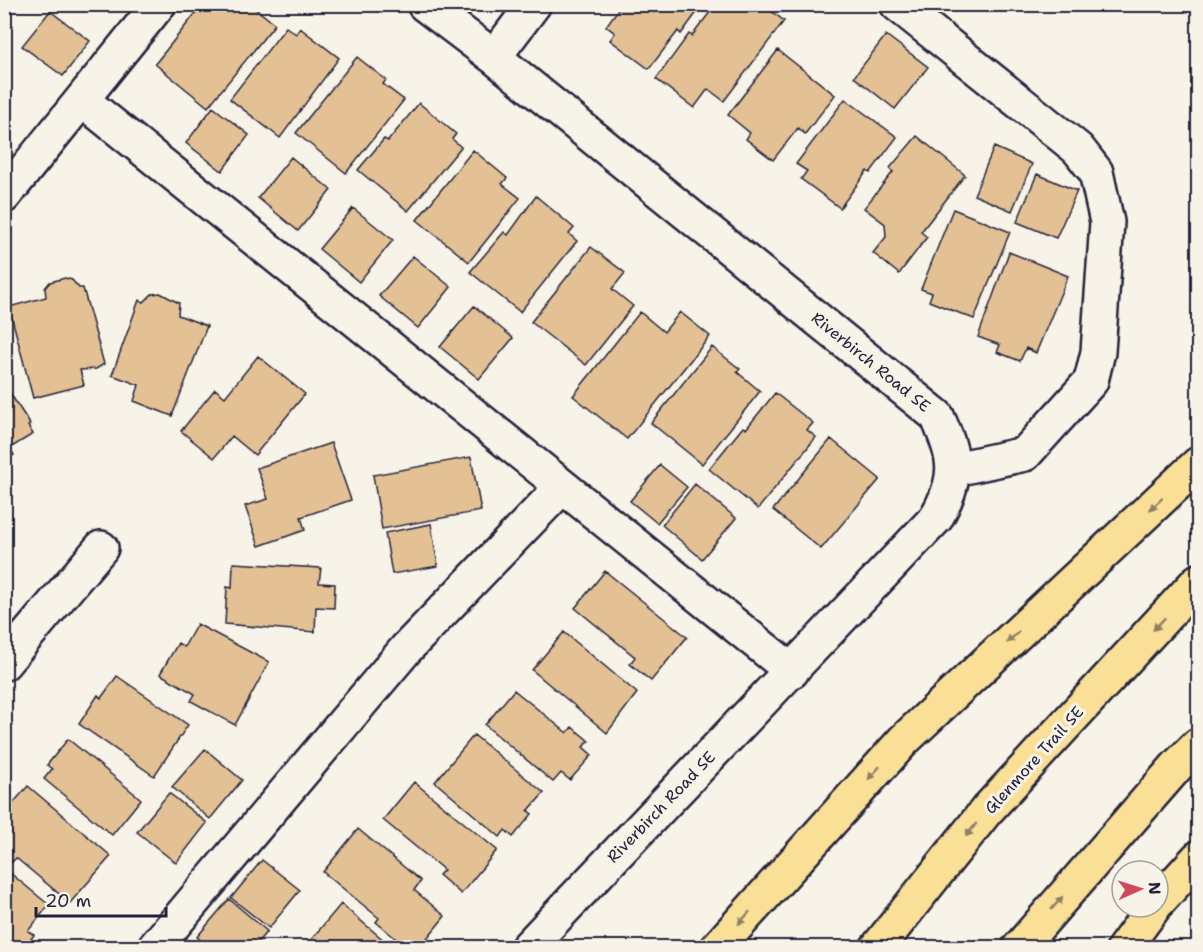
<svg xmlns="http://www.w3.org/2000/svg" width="1203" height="952" font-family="'Shantell Sans',sans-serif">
<rect width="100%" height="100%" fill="#f7f3e8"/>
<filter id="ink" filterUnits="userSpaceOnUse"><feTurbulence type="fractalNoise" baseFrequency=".0167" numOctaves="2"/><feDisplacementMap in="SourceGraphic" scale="12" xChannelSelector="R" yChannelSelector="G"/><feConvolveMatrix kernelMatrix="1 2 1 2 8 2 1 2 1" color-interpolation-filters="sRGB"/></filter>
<g filter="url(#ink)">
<path fill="#e3c195" stroke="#22223b" stroke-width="1.5" d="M203,4H259L256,9L275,24L208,107L155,64Z
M622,4H703L681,34L678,31L649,69L610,40L615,33L606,26Z
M716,4H753L758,8L762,4L784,21L724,101L708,89L694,108L656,79L689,34L692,36Z
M50,11L90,41L63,76L22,46Z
M286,27L296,34L300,28L339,58L280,138L230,99Z
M886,35L928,67L895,109L854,77Z
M778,50L835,95L805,134L798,128L773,160L746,139L750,133L728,115Z
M357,57L386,80L383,84L404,100L346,173L296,133Z
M845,99L897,137L870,173L867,171L840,208L801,179L807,171L796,164Z
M419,103L456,134L452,139L461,147L408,211L358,170L384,139L388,141Z
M213,107L249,135L222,171L186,143Z
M917,136L965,175L921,232L927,237L899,274L873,253L886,237L885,224L864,208L893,172L890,168Z
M994,147L1032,164L1012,211L974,195Z
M473,150L507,178L502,184L520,198L469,262L417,220Z
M291,157L331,190L298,231L258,198Z
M1037,174L1077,191L1056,238L1017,222Z
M536,196L574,228L569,234L577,241L520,312L470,272L504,232L508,235Z
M353,208L393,240L359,282L319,249Z
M953,209L1010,232L974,319L929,301L932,293L921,289Z
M591,247L625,273L612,289L633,306L586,365L531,322Z
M1009,252L1068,276L1036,353L1026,348L1020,361L997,352L1000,345L978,337Z
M413,256L451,287L418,328L379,296Z
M65,278L72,280L79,288H83L104,364L96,369L80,370L84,385L33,398L9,307L46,297L45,288L50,282Z
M160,293L179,303L178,315L207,326L172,416L134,401L139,385L112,375L139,300L144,302L152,294Z
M474,306L513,338L479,379L440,347Z
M640,312L664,332L680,312L710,336L627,439L573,396Z
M712,347L740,369L737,372L760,391L702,464L651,423Z
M258,356L305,394L255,455L232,436L214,458L181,431L215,389L225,397Z
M4,384L30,424L28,426L33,434L10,448L14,455L4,461Z
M775,393L813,423L807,430L816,437L758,509L709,469L743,427L746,429Z
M831,439L880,479L821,549L773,510Z
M331,443L351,500L301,517L305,530L259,546L245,506L268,499L257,468Z
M471,457L481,511L382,529L373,475Z
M660,465L687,487L657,523L630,501Z
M695,484L736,518L702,559L662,525Z
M431,524L438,566L392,574L385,533Z
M233,563L321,568L319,583L335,584L334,608L316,607L315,632L225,624L227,587L232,588Z
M605,571L687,637L651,681L630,664L635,657L575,608Z
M197,624L269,662L235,725L191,701L195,694L160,674L178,643L184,647Z
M564,632L637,693L607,733L532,670Z
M117,676L188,725L154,776L79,724L98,695L101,698Z
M514,690L567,733L572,727L589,741L583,747L592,755L570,780L561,773L553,782L485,725Z
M474,735L544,793L528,811L532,814L513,837L505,830L500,837L435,782Z
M68,739L141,799L112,835L44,779L52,769L47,765Z
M205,749L242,780L210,819L172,787Z
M414,782L497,850L461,894L439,875L444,870L383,820Z
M28,786L111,856L70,903L16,858L12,862L4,855V808L7,810Z
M169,793L207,823L176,863L137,832Z
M358,829L421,881L414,890L445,916L419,948H407L376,922L379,918L323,872Z
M262,860L300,890L269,928L231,898Z
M4,868L49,905L28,931L34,935L24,948H4Z
M229,899L267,931L253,948H211L197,937Z
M341,904L393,948H304Z"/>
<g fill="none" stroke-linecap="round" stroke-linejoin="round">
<g stroke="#22223b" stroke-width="38">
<path id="minor" d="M424,4L494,57L937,416C956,458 960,476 936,518L527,948
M897,4L1078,149L1096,172L1107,222L1098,352L1091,381L1025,454L955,469
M494,57L534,4
M82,100L792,671
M4,196L159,4
M4,663L101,548
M154,948L406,649L562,487"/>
</g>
<g stroke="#22223b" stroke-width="38">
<path id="highway" d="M1158,902L1198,858
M717,948L904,740L1198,464
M877,948L986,811L1198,581
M1019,948L1177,766L1198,745
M1124,948L1154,907"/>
</g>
<use href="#minor" stroke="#f7f3e8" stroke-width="33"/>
<use href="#highway" stroke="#fadf96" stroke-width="33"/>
</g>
<defs><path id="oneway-solid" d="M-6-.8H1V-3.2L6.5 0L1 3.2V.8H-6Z" transform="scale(1.5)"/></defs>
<g fill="#8e8068">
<use href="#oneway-solid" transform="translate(1156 504) rotate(137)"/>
<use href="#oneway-solid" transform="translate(1159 624) rotate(133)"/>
<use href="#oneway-solid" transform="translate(1013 637) rotate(137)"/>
<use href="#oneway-solid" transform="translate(874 773) rotate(132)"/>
<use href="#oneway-solid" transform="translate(971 830) rotate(129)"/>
<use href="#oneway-solid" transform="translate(1057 903) rotate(-49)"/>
<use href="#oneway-solid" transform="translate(744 918) rotate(132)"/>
</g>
</g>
<g text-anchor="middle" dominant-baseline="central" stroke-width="6" stroke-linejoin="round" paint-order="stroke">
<g font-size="16" fill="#22223b" stroke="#f7f3e8">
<text transform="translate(871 362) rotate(39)">Riverbirch Road SE</text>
<text transform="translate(1034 760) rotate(-48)">Glenmore Trail SE</text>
<text transform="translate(661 807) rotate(-46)">Riverbirch Road SE</text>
</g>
</g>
<rect width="1203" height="952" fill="none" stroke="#f7f3e8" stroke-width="24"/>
<rect x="12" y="12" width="1179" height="928" fill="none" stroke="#22223b" stroke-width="2" filter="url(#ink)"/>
<g transform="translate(1140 889) rotate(87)"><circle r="28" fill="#f7f3e8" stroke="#a29fa3" stroke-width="1.5"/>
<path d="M0-4.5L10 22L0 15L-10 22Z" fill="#d1495b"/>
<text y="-9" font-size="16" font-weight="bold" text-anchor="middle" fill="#22223b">N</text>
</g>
<path d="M36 907v9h130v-9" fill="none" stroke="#22223b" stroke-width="3"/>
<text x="45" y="907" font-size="18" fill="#22223b" stroke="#f7f3e8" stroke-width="4.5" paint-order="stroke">20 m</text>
</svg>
